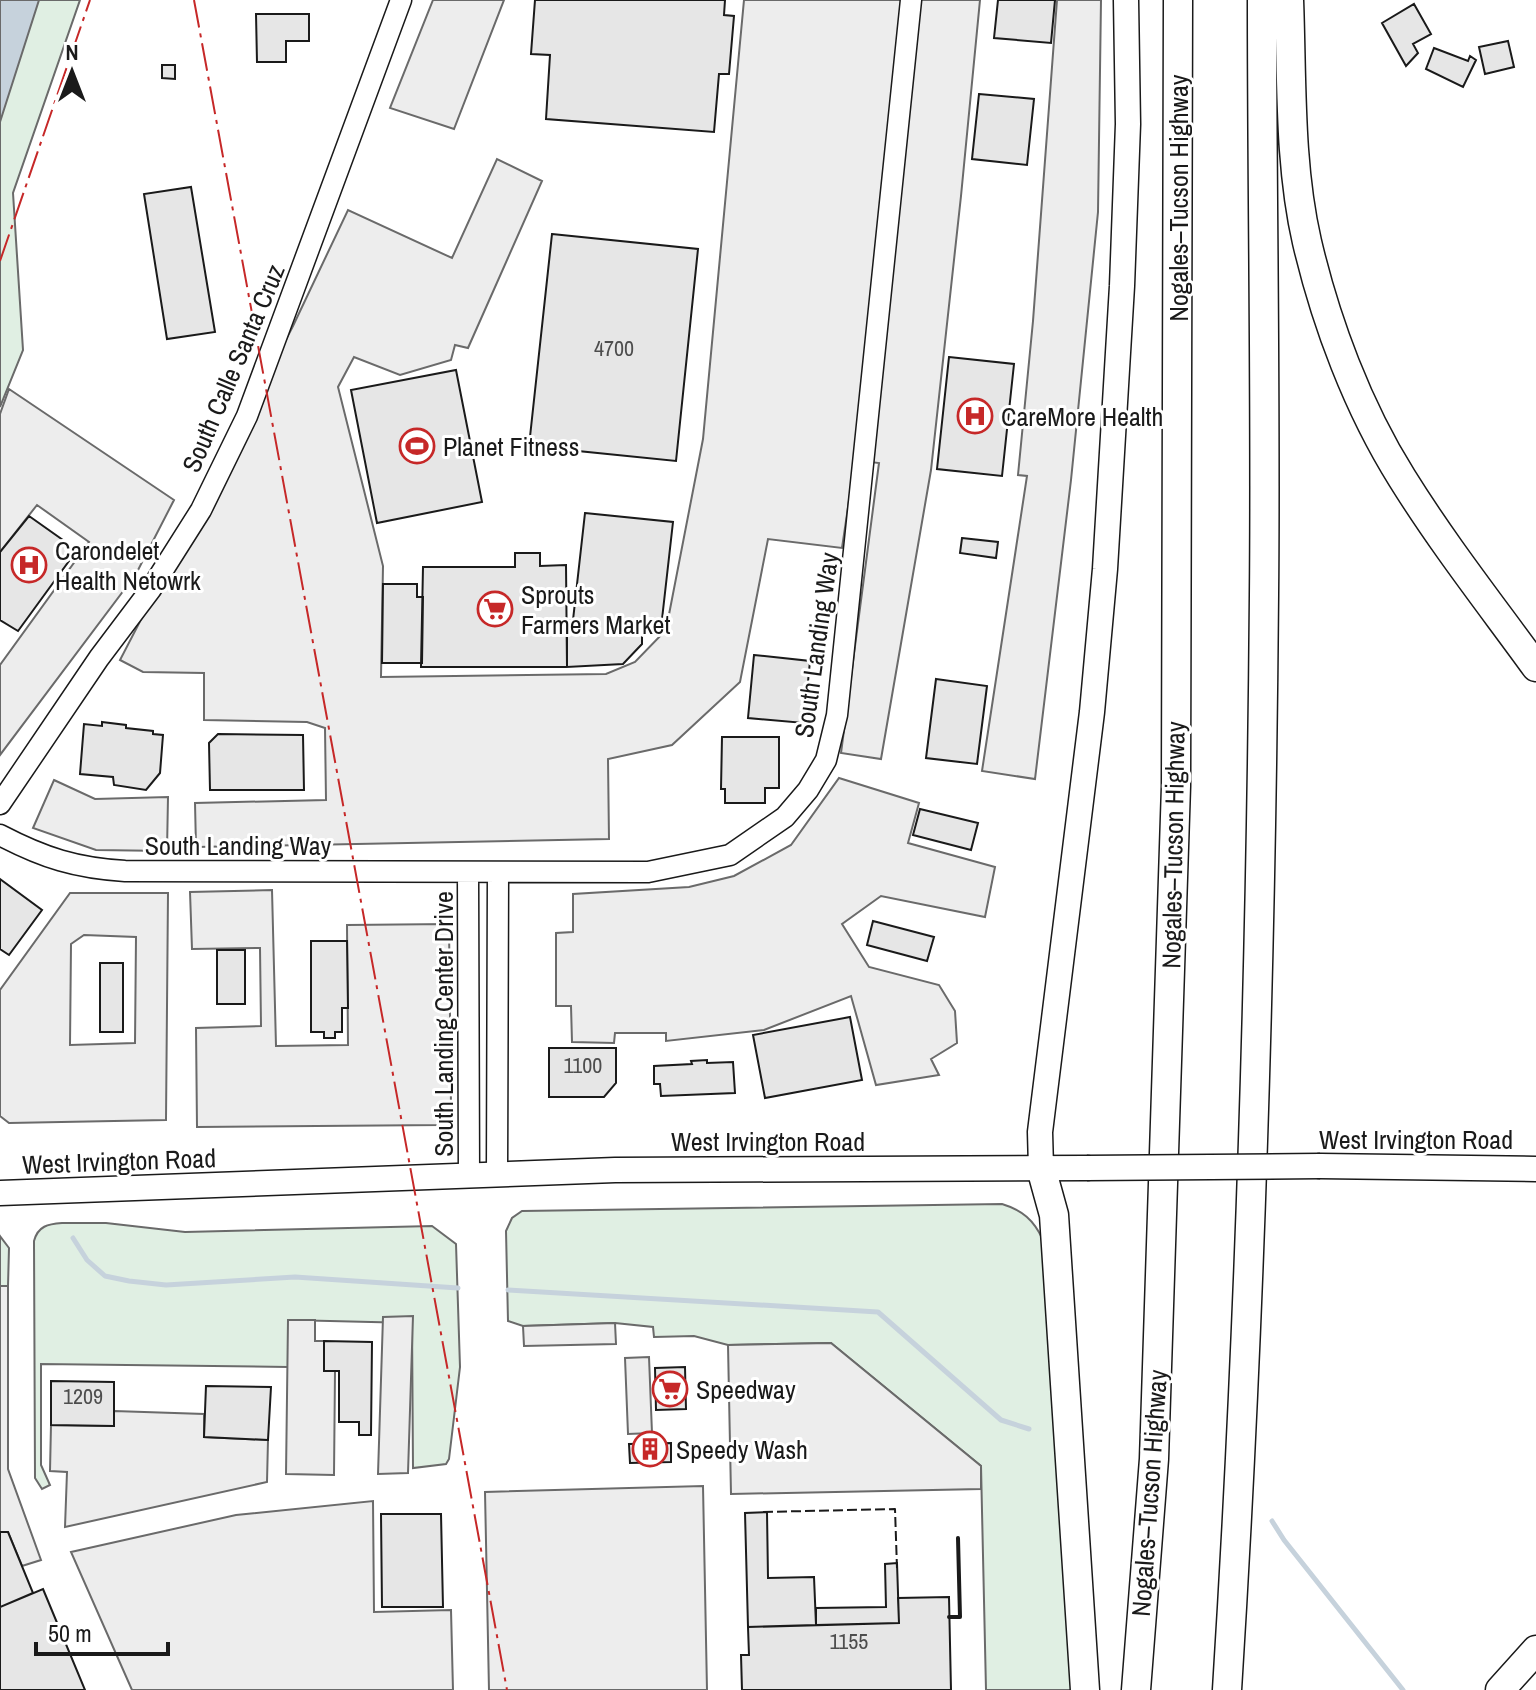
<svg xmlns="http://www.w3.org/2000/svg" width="1536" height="1690" font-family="'Archivo Narrow',sans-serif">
<rect width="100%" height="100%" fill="#fff"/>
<path fill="#e0efe3" stroke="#6a6a6a" stroke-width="2" d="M0,0H80L13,193L23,350L0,407Z
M1002,1204C1022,1210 1034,1220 1043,1240L1074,1690H986L981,1466L831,1343L728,1345L694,1336L654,1337L653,1327L615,1323L523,1326L508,1321L506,1231L512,1218L522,1211Z
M62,1223H106L185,1232L432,1226L456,1244L460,1367L449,1459L446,1464L413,1468L412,1323L289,1320L288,1367L41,1364V1465L50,1485L42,1489L35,1478L34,1241C38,1226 48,1224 62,1223Z
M0,1236L9,1248L8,1286H0Z"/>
<path fill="#ededed" stroke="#6a6a6a" stroke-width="2" fill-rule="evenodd" d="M433,0H504L454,129L390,108Z
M744,0H980L961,196L931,470L881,759L841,753L879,463L855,460L842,548L768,539L740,682L672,745L608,759L609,839L196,847L195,803L326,800L325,728L307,722L204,720V673L143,672L120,660L293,326L348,210L452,258L497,159L542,181L468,348L455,345L451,360L400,375L354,357L338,387L383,566L381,677L606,674L635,662L666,630L703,439Z
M1057,0H1101L1098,212L1071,480L1035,779L982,771L1027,476L1018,475L1033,321Z
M9,389L174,500L136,574L0,755V665L89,542L37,505L0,552V414Z
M839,778L919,803L908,843L995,867L985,917L881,896L842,924L869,967L939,985L955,1011L957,1043L931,1059L939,1075L876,1085L851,996L764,1030L666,1041V1033H615L614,1043L572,1042L571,1006H556V933L573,932V894L689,887L734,876L791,845Z
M54,780L95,799L168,797L167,851L96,850L33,828Z
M272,890L276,1046L348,1045L347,925L449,924L451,1107L442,1108V1125L197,1127L196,1028L261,1026L260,948L192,949L190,892Z
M70,893H168L166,1120L9,1123L0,1116V990ZM84,935L136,937L135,1043L70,1045L71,944Z
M0,1286H8V1469L41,1560L22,1566L8,1532H0Z
M413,1316L408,1473L378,1474L383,1317Z
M288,1320H315V1341H324V1371H335L334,1475L286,1474Z
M615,1323L616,1344L524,1346L523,1326Z
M831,1343L981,1466V1489L731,1494L728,1345Z
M649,1357L652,1433L628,1434L625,1358Z
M114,1411L204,1414V1437L268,1440L267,1482L65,1527L67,1472L50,1471L51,1425L114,1426Z
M703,1486L707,1690H489L485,1492Z
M373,1501L374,1612L451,1610L453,1690H132L71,1552L236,1515Z"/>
<path fill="#c6d2dc" stroke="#6a6a6a" stroke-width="2" d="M0,0H39L0,122Z"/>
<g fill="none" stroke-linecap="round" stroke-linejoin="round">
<path stroke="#c6d2dc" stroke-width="5" d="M73,1238L87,1260L105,1276L129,1281L166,1285L295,1277L458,1288
M508,1290L878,1312L1001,1420L1029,1429
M1272,1521L1284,1540L1403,1690"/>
</g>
<path fill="#e6e6e6" stroke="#1a1a1a" stroke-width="2" d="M535,0H725L724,15L734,16L729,74H719L714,132L546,119L550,55L531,54Z
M998,0H1055L1051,43L994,38Z
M1414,4L1431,34L1413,44L1418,53L1406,66L1382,23Z
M256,14H309V41H286V62H257Z
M1508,41L1514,67L1485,74L1479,47Z
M1434,48L1468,61L1470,56L1476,60L1463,87L1426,69Z
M162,65H175V79L162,78Z
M979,94L1034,99L1027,165L972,159Z
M191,187L215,332L167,339L144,194Z
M552,234L698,249L676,461L529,446Z
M949,357L1014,364L1002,476L937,469Z
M456,370L482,502L377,523L351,390Z
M585,513L673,522L661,628L642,627V644L623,664L567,667V620H573Z
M29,516L77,550L18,631L0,620V552Z
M962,538L998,542L996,558L960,553Z
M515,553H540V566L566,565L567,667H421L423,567H515Z
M383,584H417V597H423L422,663H382Z
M754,655L810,661L804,723L748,718Z
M936,679L987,686L977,764L926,758Z
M102,722L126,725V728L153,731V734L163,735L160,773L146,790L114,785L113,777L80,774L84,724L102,726Z
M218,734L303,735L304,790H210L209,743Z
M722,737H779V788H765V803H725V789H721Z
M920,809L978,823L971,850L913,835Z
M0,879L42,910L9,955L0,949Z
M873,921L934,937L927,961L867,945Z
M311,941H347L348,1008H342V1032H335V1038H324V1032H311Z
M217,950H245V1004H217Z
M100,963H123V1032H100Z
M850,1017L862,1080L765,1098L753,1035Z
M549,1048H616V1083L604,1097H549Z
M707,1060V1063L733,1062L735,1093L661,1096L660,1084H654V1066L692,1064L691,1061Z
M324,1341L372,1342L371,1435H359V1422H339V1371H324Z
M685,1367L686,1409L656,1410L655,1368Z
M51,1381L114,1382V1426L51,1425Z
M206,1386L271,1387L268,1440L204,1437Z
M671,1443V1462L630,1463L629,1444Z
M767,1512L768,1578L814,1577L816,1625L748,1627L745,1513Z
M381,1514H441L443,1607H382Z
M0,1532H8L33,1593L0,1607Z
M897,1563L899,1623L816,1625V1608L886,1607L885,1564Z
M43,1589L85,1690H0V1607Z
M949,1597L951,1690H742L741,1655H749L748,1627L899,1623L898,1598Z"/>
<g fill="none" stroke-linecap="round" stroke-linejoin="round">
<g stroke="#1a1a1a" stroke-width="23">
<path id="minor" d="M0,804L99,658L151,589L201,510L247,416L401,0
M0,835C44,858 76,868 125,871L648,872L730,855L785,817L808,790L826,760L837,715L911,0
M468,872L469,1176
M497,1175L498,872"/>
</g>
<g stroke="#1a1a1a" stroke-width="27">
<path id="major" d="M1320,1166L1536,1169
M1041,1168L1040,1132L1092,712L1105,569L1122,286L1128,124L1126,0
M0,1193L615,1170L1087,1168"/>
</g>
<g stroke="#1a1a1a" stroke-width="31">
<path id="highway" d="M1289,0C1292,80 1289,164 1307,242C1326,323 1358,408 1402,478C1443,544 1491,605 1536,667
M1041,1168L1054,1215L1085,1690
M1136,1690L1154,1459L1176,786L1178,0
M1227,1690C1250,1325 1261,960 1264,595C1266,397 1262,198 1262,0
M1500,1690L1536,1650"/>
</g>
<use href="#minor" stroke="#fff" stroke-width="20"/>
<use href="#major" stroke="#fff" stroke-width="24"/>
<use href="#highway" stroke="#fff" stroke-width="28"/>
<g stroke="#1a1a1a" stroke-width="27" stroke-linecap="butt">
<path id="major-bridge" d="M1087,1168L1320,1166"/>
</g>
<use href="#major-bridge" stroke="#fff" stroke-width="24"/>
<path stroke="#1a1a1a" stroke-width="2" stroke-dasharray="10 4" stroke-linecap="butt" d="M763,1512L895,1509L897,1568"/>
<path stroke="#1a1a1a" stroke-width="4" d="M949,1617H960L958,1538"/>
<path stroke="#c62828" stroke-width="2" stroke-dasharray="28 6 4 6" stroke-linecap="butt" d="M194,0L507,1690
M0,261L90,0"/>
</g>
<defs>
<g id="hospital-ring" transform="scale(1.8)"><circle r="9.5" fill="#fff" stroke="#c62828" stroke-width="1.5"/><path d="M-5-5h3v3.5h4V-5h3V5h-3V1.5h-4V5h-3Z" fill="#c62828"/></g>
<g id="stadium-ring" transform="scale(1.8)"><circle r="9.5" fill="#fff" stroke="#c62828" stroke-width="1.5"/><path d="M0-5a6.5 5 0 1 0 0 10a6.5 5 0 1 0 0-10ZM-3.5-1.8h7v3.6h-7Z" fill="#c62828"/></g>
<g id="supermarket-ring" transform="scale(1.8)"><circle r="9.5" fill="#fff" stroke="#c62828" stroke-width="1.5"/><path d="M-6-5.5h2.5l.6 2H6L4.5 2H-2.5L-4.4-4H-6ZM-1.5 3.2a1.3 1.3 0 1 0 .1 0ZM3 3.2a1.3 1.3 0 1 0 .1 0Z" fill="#c62828"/></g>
<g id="building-ring" transform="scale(1.8)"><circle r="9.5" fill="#fff" stroke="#c62828" stroke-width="1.5"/><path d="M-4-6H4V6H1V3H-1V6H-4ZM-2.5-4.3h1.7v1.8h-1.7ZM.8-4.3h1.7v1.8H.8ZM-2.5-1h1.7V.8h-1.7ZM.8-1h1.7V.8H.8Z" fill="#c62828"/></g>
</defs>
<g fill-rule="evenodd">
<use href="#hospital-ring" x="975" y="416"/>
<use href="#stadium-ring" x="417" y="446"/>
<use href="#hospital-ring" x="29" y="565"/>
<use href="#supermarket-ring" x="495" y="609"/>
<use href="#supermarket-ring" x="670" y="1389"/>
<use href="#building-ring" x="650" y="1449"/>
</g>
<g text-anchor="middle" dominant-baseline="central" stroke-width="6" stroke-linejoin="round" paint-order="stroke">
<g font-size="22" fill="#4d4d4d">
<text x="614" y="348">4700</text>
<text x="583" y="1065">1100</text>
<text x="83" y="1396">1209</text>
<text x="849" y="1641">1155</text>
</g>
<g font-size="26" fill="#1a1a1a" stroke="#fff">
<text transform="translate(1178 198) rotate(-90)">Nogales–Tucson Highway</text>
<text transform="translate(233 368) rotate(-67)">South Calle Santa Cruz</text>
<text transform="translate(816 645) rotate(-82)">South Landing Way</text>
<text x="238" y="845">South Landing Way</text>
<text transform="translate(1173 845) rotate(-89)">Nogales–Tucson Highway</text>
<text transform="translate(443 1024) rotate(-90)">South Landing Center Drive</text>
<text x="1416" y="1139">West Irvington Road</text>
<text x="768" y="1141">West Irvington Road</text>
<text transform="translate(119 1161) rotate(-2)">West Irvington Road</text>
<text transform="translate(1149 1493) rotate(-86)">Nogales–Tucson Highway</text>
</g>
<g font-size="26" fill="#1a1a1a" stroke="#fff" text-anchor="start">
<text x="1001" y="416">CareMore Health</text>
<text x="443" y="446">Planet Fitness</text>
<text x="55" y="550">Carondelet<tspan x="55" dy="30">Health Netowrk</tspan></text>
<text x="521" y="594">Sprouts<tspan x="521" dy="30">Farmers Market</tspan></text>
<text x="696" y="1389">Speedway</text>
<text x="676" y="1449">Speedy Wash</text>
</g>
</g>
<g transform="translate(72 72)" stroke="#ffffff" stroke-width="6" paint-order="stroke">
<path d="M0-6L14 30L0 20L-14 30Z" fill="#1a1a1a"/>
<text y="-12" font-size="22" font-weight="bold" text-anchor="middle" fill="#1a1a1a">N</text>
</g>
<path d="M36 1642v12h132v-12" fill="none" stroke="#1a1a1a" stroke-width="4"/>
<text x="48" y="1642" font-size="24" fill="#1a1a1a" stroke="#ffffff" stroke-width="6" paint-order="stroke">50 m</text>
</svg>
